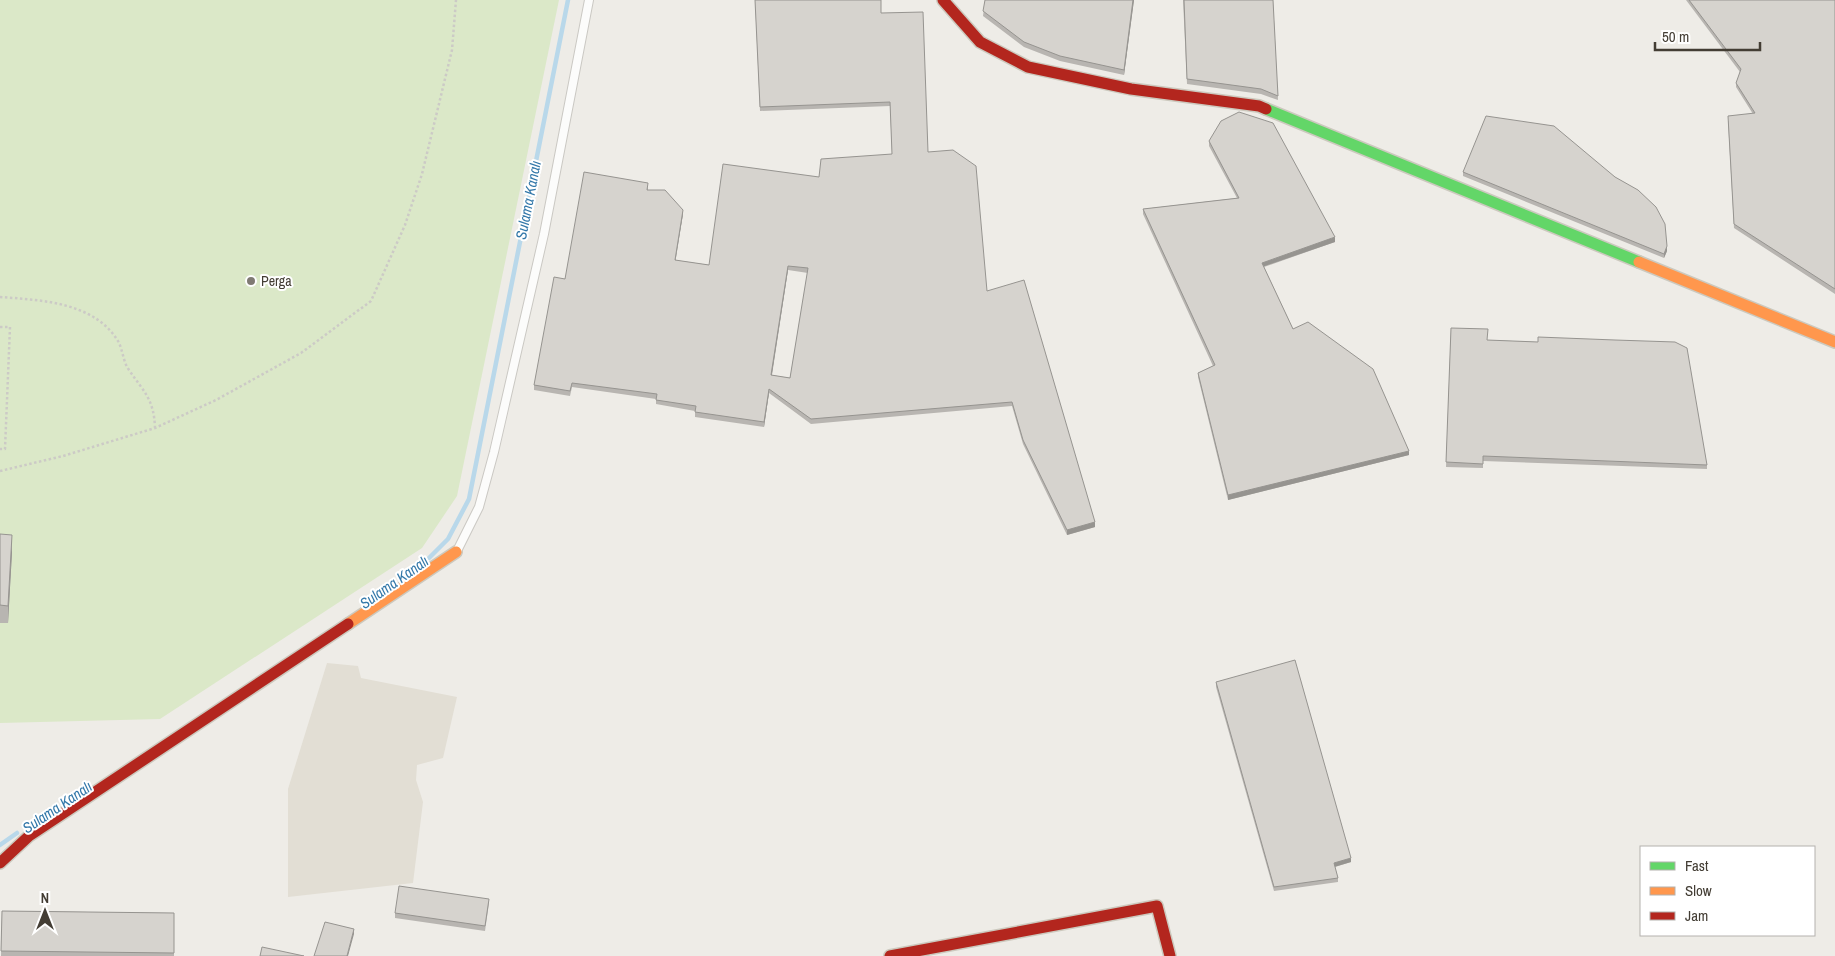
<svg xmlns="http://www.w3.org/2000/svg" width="1835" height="956" font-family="'Archivo Narrow',sans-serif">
<rect width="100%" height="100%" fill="#eeece7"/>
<path fill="#e2ded4" d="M327,663L358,666L361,678L457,697L443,758L417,765L416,780L423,802L413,883L288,897V789Z"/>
<path fill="#dbe8c8" d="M0,0H559L457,496L422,548L160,719L0,723Z"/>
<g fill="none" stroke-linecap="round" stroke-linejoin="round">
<path stroke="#b9d8ea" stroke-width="4.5" d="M429,558L448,539L469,499L568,0
M0,845L17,833"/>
<g stroke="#cac8c3" stroke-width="10">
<path id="lane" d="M457,551L479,507L494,452L544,234L589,0"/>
</g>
<g stroke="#ccc9be" stroke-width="14">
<path id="fast" d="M1266,109L1639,262"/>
</g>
<g stroke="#ccc9be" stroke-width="14">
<path id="slow" d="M1639,262L1835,342
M348,624L456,552"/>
</g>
<g stroke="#ccc9be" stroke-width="14">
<path id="jam" d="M943,0L980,42L1028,67L1131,89L1259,106L1266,109
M0,863L29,836L348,624
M890,956L1157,906L1170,956"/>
</g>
<path stroke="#cccac6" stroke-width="2.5" stroke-dasharray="2.5 2.5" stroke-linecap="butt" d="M0,297C41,300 94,302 118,341C123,350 123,362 129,370C144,392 154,399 155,428
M0,327H10L5,449H0
M0,471L63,456L155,428L216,400L301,353L371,301L405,225L422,174L452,50L456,0"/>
<use href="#lane" stroke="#fcfcfb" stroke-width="8"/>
<use href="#fast" stroke="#63d668" stroke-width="11"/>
<use href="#slow" stroke="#ff974d" stroke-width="11"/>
<use href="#jam" stroke="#b3261e" stroke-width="11"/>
</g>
<path fill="#b8b5b1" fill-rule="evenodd" d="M755,0L881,13L928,152L987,291L1095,527L1067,535L1023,444L1012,406L811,424L769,393L764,427L695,417V411L656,404V399L572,387L570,396L534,390V385L565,279L648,187V190L683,214L675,260L709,265L819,177L892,154L890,106L760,111ZM788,270L808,273L790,378L772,375Z
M985,0H1134L1124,75L1060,61L1024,47L983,16Z
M1183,0H1273L1278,100L1261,94L1187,84Z
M1686,0H1835V294L1734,228L1728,121L1753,114L1736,87V83L1740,72Z
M1209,141L1335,242L1264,267L1293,329L1409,455L1228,500L1198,377V373L1213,366L1143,214V209L1237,198L1209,146Z
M1463,172L1615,177L1667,251L1664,258L1463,176Z
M1451,328L1487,340L1538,342L1707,465V469L1483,461V468L1446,467Z
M0,534L12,552L8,623H0Z
M1216,682L1351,862L1335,867L1338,878V882L1274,891L1216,687Z
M489,903L485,931L395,918V913Z
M2,911L174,913V956H1Z"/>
<path fill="#969490" d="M1133,0H1134L1124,75V70Z
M683,210V214L675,264V260Z
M1335,237V242L1262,267V263Z
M1667,246V251L1664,258V254Z
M788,266V270L771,380V375Z
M769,389V393L764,427V422Z
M1409,451V455L1228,500V495Z
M1095,522V527L1067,535V530Z
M12,535V552L8,623V606Z
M1351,858V862L1334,867V863Z
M354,929V934L348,956H347Z"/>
<path fill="#d6d3ce" stroke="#969490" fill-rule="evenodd" d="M755,0H881V13L923,12L928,152L953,150L976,166L987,291L1024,280L1095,522L1067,530L1023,440L1012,402L811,419L769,389L764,422L695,412L696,406L656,400L657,394L572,383L570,391L534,385L554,277L565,279L584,172L648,183L647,190H665L683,210L675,260L709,265L723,164L819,177L821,159L892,154L890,102L760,107ZM788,266L808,268L790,378L771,375Z
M985,0H1133L1124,70L1060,56L1024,42L983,11Z
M1184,0H1273L1278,96L1261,89L1187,79Z
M1689,0H1835V289L1734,224L1728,116L1755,113L1736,83L1741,69Z
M1239,112L1273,123L1335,237L1262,263L1293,329L1308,322L1373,369L1409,451L1228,495L1198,373L1215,365L1143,209L1239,198L1209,141L1221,121Z
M1486,116L1554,126L1615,177L1638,190L1656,207L1665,224L1667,246L1664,254L1463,172Z
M1451,328L1488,329L1487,340L1538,342V337L1615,340L1675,342L1687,348L1707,465L1483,456V464L1446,462Z
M0,534L12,535L8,606L0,605Z
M1295,660L1351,858L1334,863L1338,878L1274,887L1216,682Z
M399,886L489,899L485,926L395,913Z
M2,911L174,913V953L1,951Z
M325,922L354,929L347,956H314Z
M262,947L304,956H260Z"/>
<circle fill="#7f7a73" stroke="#fff" stroke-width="2" cx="251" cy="281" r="5"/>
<g text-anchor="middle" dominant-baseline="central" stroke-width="4" stroke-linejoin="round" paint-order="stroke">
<g font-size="14" fill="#433d34" stroke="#fff" text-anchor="start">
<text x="261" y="281">Perga</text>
</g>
<g font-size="15" font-style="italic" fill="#3378a9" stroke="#fff">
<text transform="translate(528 200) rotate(-79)">Sulama Kanalı</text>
<text transform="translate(394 582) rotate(-35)">Sulama Kanalı</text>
<text transform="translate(57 807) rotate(-34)">Sulama Kanalı</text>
</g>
</g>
<rect x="1640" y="846" width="175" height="90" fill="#ffffff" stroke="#b4b1ae"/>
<rect x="1650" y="862" width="25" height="8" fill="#63d668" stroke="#b4b1ae"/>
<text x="1685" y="871" font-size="15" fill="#433d34">Fast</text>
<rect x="1650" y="887" width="25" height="8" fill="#ff974d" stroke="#b4b1ae"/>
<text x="1685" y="896" font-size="15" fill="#433d34">Slow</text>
<rect x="1650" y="912" width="25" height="8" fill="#b3261e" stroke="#b4b1ae"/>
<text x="1685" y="921" font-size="15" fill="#433d34">Jam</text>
<g transform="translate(45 911)" stroke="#ffffff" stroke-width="4" paint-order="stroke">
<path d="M0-4L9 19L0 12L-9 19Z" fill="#433d34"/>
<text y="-8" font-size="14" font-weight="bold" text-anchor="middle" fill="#433d34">N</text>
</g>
<path d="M1655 42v8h105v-8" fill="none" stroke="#433d34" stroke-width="2.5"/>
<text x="1662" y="42" font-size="15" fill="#433d34" stroke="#ffffff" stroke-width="4" paint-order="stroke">50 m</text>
</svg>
